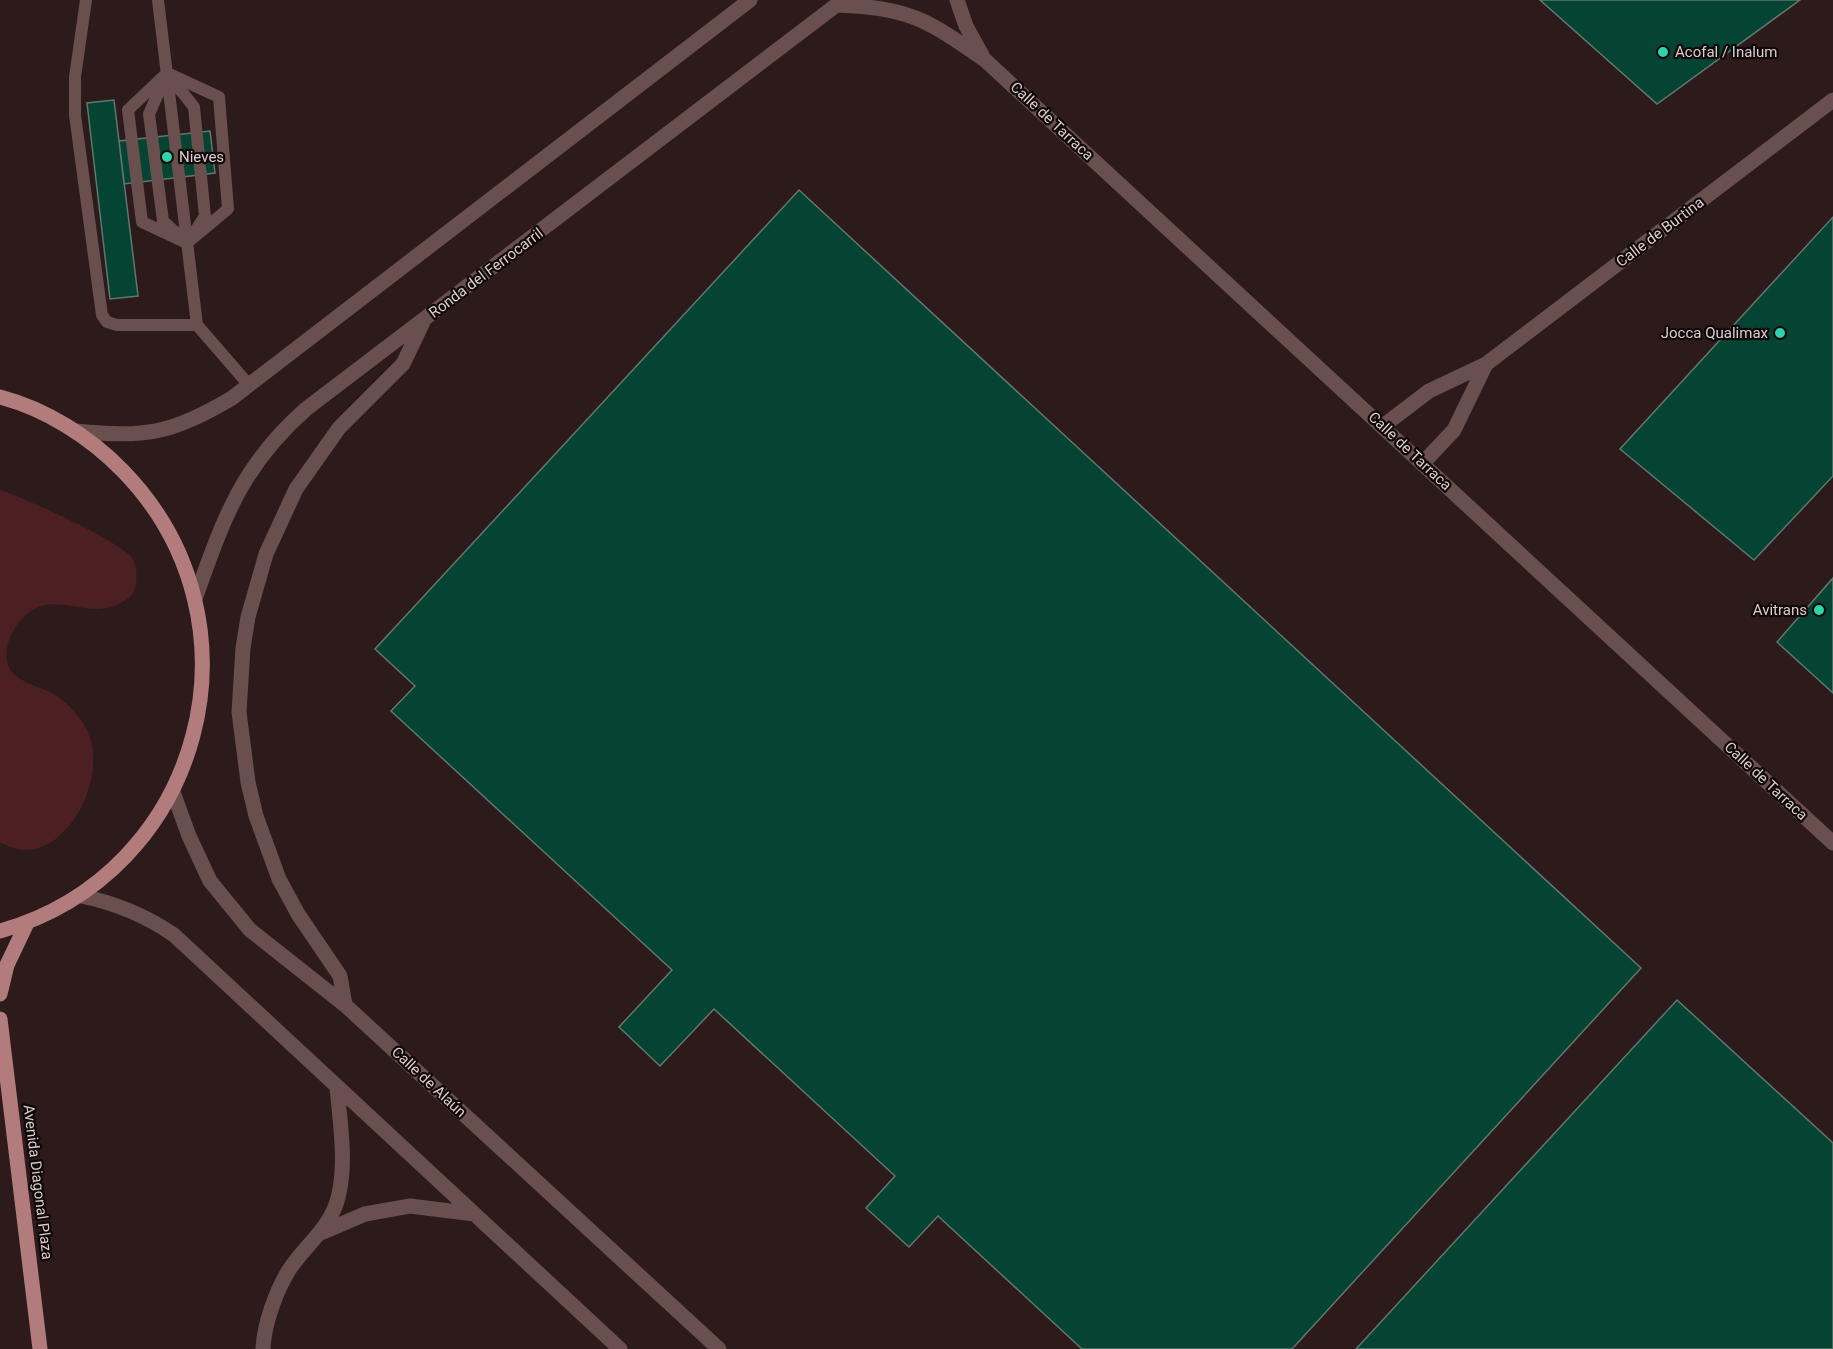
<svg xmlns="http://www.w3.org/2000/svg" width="1833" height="1349" font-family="Roboto,sans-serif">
<rect width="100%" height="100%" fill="#2d1a1b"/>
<path fill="#4c2022" d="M0,490C23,497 120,541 132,558C137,565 137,576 136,584C135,596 122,604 111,607C85,615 56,594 31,611C16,621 4,643 7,661C10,683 41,685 57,696C71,706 85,721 90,738C107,786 57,877 0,842Z"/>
<path fill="#054333" stroke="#60776f" stroke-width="1.5" d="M1540,0H1800L1657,104Z
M114,100L138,296L110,299L87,103Z
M210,131L215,173L124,184L119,141Z
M799,190L1641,968L1292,1349H1082L938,1216L909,1247L866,1208L895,1176L714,1009L660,1066L619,1027L672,970L391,711L415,686L375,649Z
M1833,217V476L1754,560L1620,449Z
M1833,578V693L1777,642Z
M1677,1000L1833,1143V1349H1356Z"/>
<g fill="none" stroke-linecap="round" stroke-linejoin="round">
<path stroke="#694f4e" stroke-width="12" d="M86,0L75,77V115L102,315L107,322L117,325H197
M158,0L197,325L249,385
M167,73L219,97L228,209L187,243
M167,73L128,110L142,222L187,243
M170,77L194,107L205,216L196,230
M164,80L149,114L163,221L178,235"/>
<path stroke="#694f4e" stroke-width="15" d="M957,0L966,26L982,55
M837,5C910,8 926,19 985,60L1833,843
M1383,426L1429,391L1486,364L1833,100
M76,431C145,438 172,434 232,398L750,0
M1423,463L1454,430L1486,364
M195,599C223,520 241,466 306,409L843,0
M173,792L189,836L210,881L250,930L345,1005L719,1349
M81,896C116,903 145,915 174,935L620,1349
M345,1005L340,976L298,914L279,879L256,816L248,782L239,712L243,648L248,617L266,554L296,489L339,428L403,364L423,322
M323,1232L365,1214L410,1206L474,1214
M263,1349C264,1324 276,1291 289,1270C305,1245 330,1229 338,1198C347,1163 340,1123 337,1087"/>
<path stroke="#b27c7c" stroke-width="15" d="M0,397C46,409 90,437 123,471C270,622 203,874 0,931
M0,994L7,965L27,923
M0,1019L40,1349"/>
</g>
<g fill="#2ed4aa" stroke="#100808" stroke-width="2">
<circle cx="1663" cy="52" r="6"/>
<circle cx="167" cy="157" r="6"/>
<circle cx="1780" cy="333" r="6"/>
<circle cx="1819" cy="610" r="6"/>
</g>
<g text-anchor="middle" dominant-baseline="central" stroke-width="4.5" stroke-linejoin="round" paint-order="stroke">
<g font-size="15" fill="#dbcdcd" stroke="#100808" text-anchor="start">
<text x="1675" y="52">Acofal / Inalum</text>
<text x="179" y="157">Nieves</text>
<text x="1768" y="333" text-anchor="end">Jocca Qualimax</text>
<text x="1807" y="610" text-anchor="end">Avitrans</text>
</g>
<g font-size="15" fill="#dbcdcd" stroke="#100808">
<text transform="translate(1052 121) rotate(43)">Calle de Tarraca</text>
<text transform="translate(1660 232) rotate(-37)">Calle de Burtina</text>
<text transform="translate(486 273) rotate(-37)">Ronda del Ferrocarril</text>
<text transform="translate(1410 451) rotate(43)">Calle de Tarraca</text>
<text transform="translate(1766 781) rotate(43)">Calle de Tarraca</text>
<text transform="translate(429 1082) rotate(43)">Calle de Alaún</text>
<text transform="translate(38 1182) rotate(83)">Avenida Diagonal Plaza</text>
</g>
</g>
</svg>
